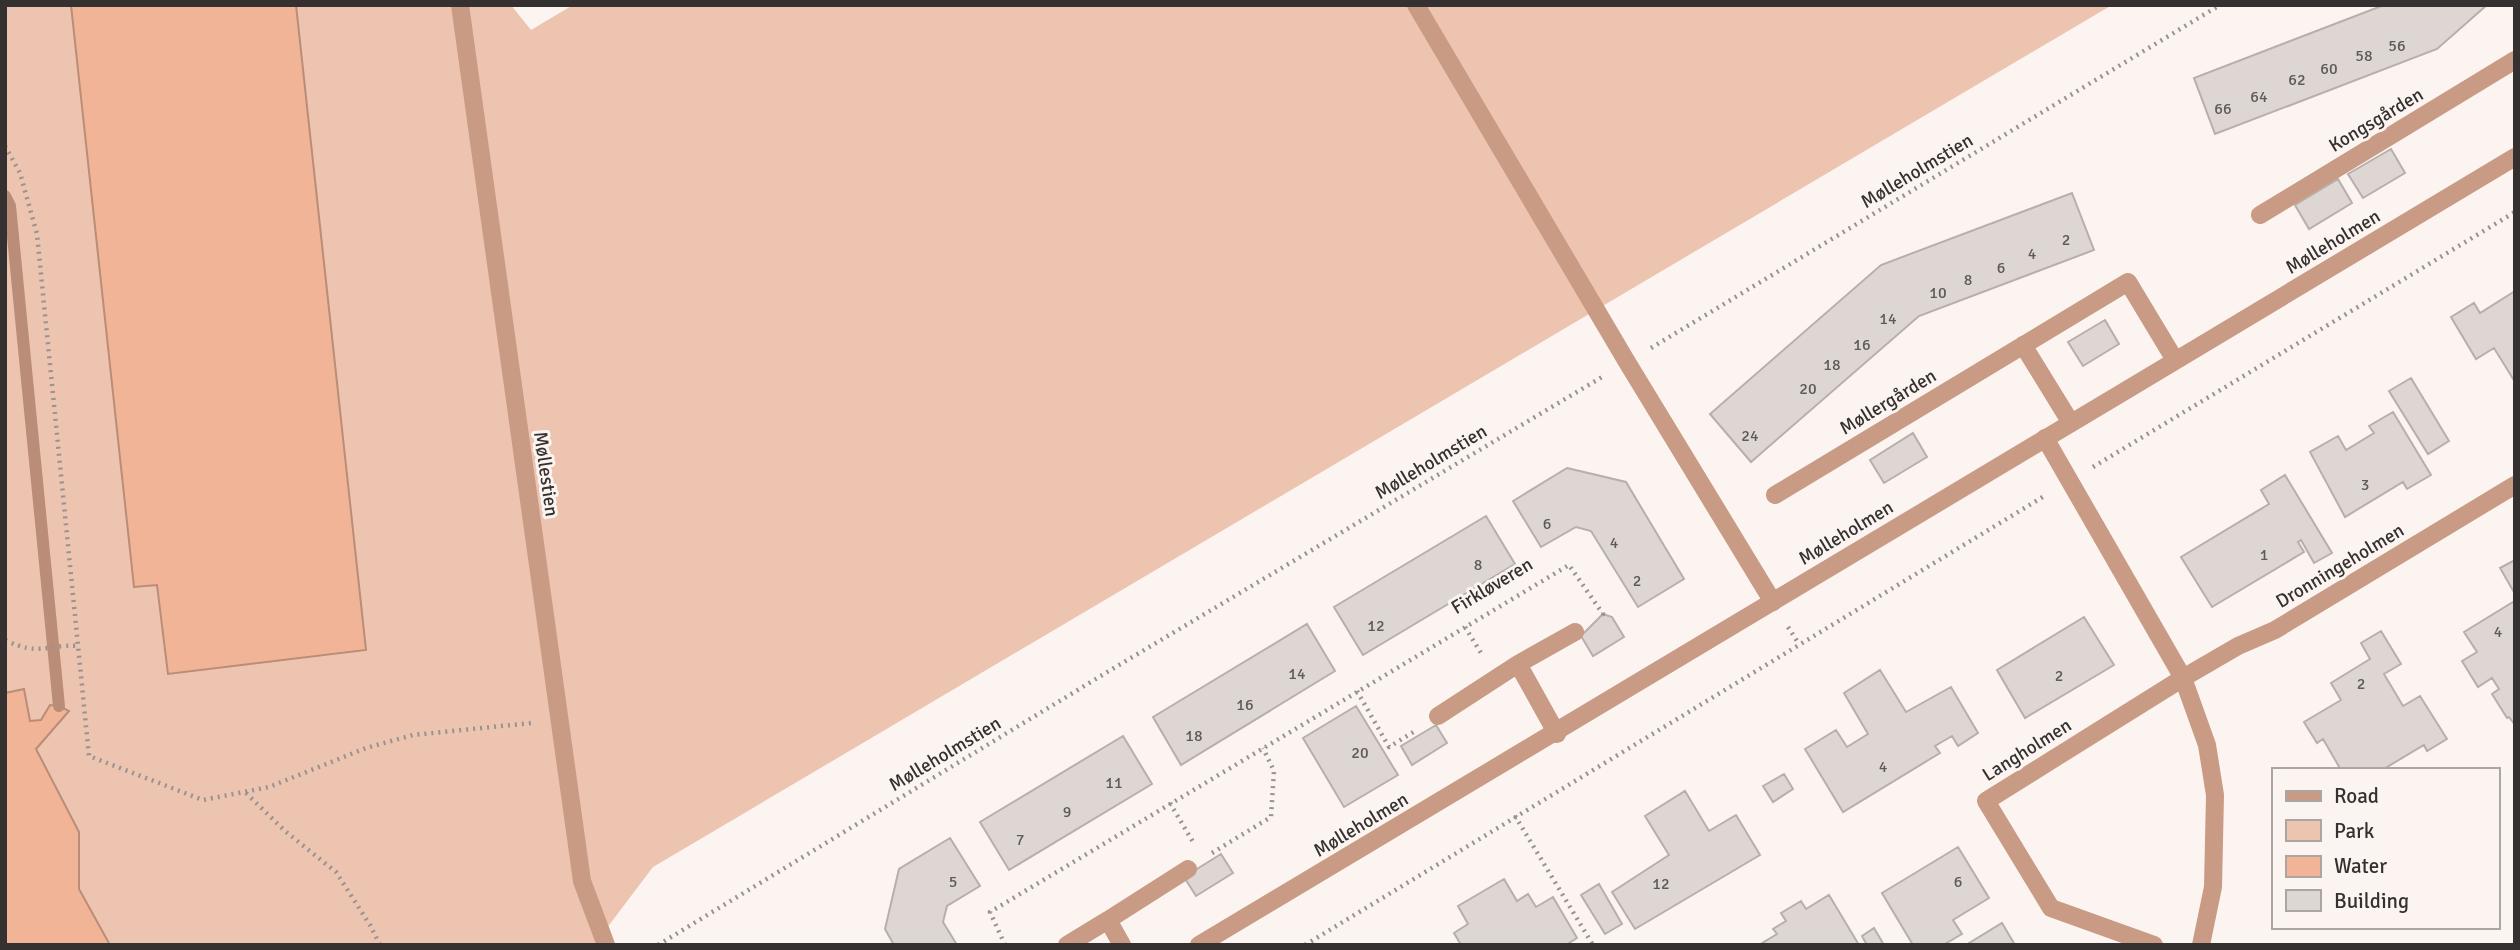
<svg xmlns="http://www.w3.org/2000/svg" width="2520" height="950" font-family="Signika,sans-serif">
<rect width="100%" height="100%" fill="#fcf4f0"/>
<path fill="#ecc4b0" d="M5,5H511L531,30L573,5H2112L653,867L594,945H5Z"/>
<path fill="#f2b496" stroke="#b98d77" stroke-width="2" d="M71,5H296L366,650L168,674L157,585L134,587Z
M24,689L30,721L41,720L50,705L59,706L69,711L36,749L79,832V889L110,945H5V693Z"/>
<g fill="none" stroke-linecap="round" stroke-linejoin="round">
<path stroke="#b98d77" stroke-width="12" d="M5,196L10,206L59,706"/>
</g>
<path fill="#ded6d3" stroke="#b7afac" stroke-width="2" d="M2384,5H2487L2437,49L2215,134L2194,78Z
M2391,149L2405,173L2363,198L2348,174Z
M2338,179L2352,203L2309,229L2295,205Z
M2072,193L2094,250L1919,316L1751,462L1710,414L1881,265Z
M2515,291V382L2494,348L2476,359L2451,317L2474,303L2480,313Z
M2105,320L2119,344L2083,366L2068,342Z
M2411,378L2449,441L2428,454L2389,391Z
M2393,412L2431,475L2407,489L2403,482L2345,517L2310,452L2338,436L2346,450L2374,433L2369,426Z
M1913,433L1927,457L1884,483L1870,460Z
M1567,468L1626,482L1684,579L1638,607L1591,531L1576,527L1541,547L1513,501Z
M2285,475L2332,553L2314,563L2301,540L2298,542L2304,552L2212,607L2181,557L2269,504L2261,490Z
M1486,516L1515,564L1363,655L1334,607Z
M2515,560V594L2500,568Z
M2513,602L2515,604V725L2509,717L2507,718L2492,694L2499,689L2492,678L2478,687L2462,661L2477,652L2464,632Z
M1603,614L1612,617L1624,637L1593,656L1581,636Z
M2084,617L2114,665L2025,718L1997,670Z
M1307,624L1335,671L1181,765L1153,717Z
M2381,631L2401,664L2384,674L2403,706L2420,696L2447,739L2427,751L2424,745L2382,770H2341L2323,739L2317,743L2304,722L2341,700L2331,683L2370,659L2361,643Z
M1880,670L1906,712L1951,687L1978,733L1958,746L1952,736L1935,746L1940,753L1843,812L1805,749L1836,730L1847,747L1868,734L1844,693Z
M1356,706L1398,775L1344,807L1303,738Z
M1436,725L1447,743L1412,765L1401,746Z
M1123,736L1152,784L1009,870L980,822Z
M1784,774L1793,789L1773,802L1763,786Z
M1685,791L1709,831L1736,815L1760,855L1635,929L1612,892L1669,855L1645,816Z
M950,838L980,886L947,906L943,922L957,945H894L885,929L899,869Z
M1958,847L1989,898L1953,920L1962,934L1943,945H1913L1882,893Z
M1221,854L1233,873L1196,896L1184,877Z
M1504,879L1517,901L1528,894L1536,907L1553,897L1577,938L1566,945H1461L1454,933L1468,924L1458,906Z
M1599,884L1622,924L1605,934L1581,895Z
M1829,895L1859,945H1759L1777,934L1773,929L1786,921L1781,913L1801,901L1806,909Z
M2002,923L2015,945H1966Z
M1874,928L1884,945H1867L1862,936Z"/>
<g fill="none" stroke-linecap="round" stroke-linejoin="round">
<path stroke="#989390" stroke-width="4.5" stroke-dasharray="2 5" stroke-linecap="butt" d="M5,146L20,173L37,234L89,756L203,800L269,787L366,748L413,735L531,723
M1651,348L2220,5
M2093,467L2515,212
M1465,627L1481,653
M1788,627L1799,644
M5,640C40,657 45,644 78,646
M1357,691L1389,747L1415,731
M246,793L285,831L336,872L370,925L380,945
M1170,803L1193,842
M1515,816L1593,945
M1212,853L1271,817L1274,771L1263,748
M658,945L1109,671L1602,377
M1005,945L990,912L1569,565L1603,614L1599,616
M1305,945L2046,495"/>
<path stroke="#c99a84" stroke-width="18" d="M460,5L582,881L606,945
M1416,5L1627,362L1773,602
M1438,716L1518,664
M1557,734L1518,664L1575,632
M1067,945L1108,920
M1122,945L1108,920L1188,869"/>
<path stroke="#c99a84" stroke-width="18" d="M2260,215L2515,60
M2023,345L2071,423
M2045,438L2183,678L2207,745L2215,795L2213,887L2201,945
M1775,495L2128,282L2175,360
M2154,945L2051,908L1986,801L2183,678L2238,646L2275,630L2515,485"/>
<path stroke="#c99a84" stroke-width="18" d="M1199,945C1640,685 2076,419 2515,157"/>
</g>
<g text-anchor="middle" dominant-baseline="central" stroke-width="6" stroke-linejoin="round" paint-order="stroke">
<g font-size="16" fill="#5e5a59">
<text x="2397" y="46">56</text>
<text x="2364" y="56">58</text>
<text x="2329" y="69">60</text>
<text x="2297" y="80">62</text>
<text x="2259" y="97">64</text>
<text x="2223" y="109">66</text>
<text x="2066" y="240">2</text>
<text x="2032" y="254">4</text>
<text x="2001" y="268">6</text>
<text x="1968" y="280">8</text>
<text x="1938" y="293">10</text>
<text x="1888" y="319">14</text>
<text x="1862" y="345">16</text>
<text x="1832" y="365">18</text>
<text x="1808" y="389">20</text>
<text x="1750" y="436">24</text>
<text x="2365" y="485">3</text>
<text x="1547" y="524">6</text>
<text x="1614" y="543">4</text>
<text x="2264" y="555">1</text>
<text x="1478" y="565">8</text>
<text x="1637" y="581">2</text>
<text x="1376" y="626">12</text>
<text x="2498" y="632">4</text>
<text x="1297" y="674">14</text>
<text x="2059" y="676">2</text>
<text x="2361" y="684">2</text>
<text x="1245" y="705">16</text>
<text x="1194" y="736">18</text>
<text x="1360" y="753">20</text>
<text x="1883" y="767">4</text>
<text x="1114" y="783">11</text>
<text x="1067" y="812">9</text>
<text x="1020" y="840">7</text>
<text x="953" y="882">5</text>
<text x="1958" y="882">6</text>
<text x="1661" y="884">12</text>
</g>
<g font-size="19" fill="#343130" stroke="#fcf4f0">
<text transform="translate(2376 120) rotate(-31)">Kongsgården</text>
<text transform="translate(1917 171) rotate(-31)">Mølleholmstien</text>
<text transform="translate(2333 242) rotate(-31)">Mølleholmen</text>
<text transform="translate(1888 402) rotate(-31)">Møllergården</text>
<text transform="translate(1431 462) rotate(-31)">Mølleholmstien</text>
<text transform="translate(546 474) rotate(82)">Møllestien</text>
<text transform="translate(1846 533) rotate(-31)">Mølleholmen</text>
<text transform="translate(2340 566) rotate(-31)">Dronningeholmen</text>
<text transform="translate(1492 586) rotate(-31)">Firkløveren</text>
<text transform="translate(2027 750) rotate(-32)">Langholmen</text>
<text transform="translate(945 754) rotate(-31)">Mølleholmstien</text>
<text transform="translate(1361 825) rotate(-31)">Mølleholmen</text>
</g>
</g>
<rect width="2520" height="950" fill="none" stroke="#343130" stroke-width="14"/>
<rect x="2272" y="768" width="228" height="161" fill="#fcf4f0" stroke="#aca6a3" stroke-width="2"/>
<rect x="2286" y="791" width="35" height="10" fill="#c99a84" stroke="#aca6a3" stroke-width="2"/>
<text x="2334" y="803" font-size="21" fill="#343130">Road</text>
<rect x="2286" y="820" width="35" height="21" fill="#ecc4b0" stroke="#aca6a3" stroke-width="2"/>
<text x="2334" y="838" font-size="21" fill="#343130">Park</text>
<rect x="2286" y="856" width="35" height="21" fill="#f2b496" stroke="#aca6a3" stroke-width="2"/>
<text x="2334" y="873" font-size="21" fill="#343130">Water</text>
<rect x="2286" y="890" width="35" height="21" fill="#ded6d3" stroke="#aca6a3" stroke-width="2"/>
<text x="2334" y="908" font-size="21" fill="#343130">Building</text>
</svg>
